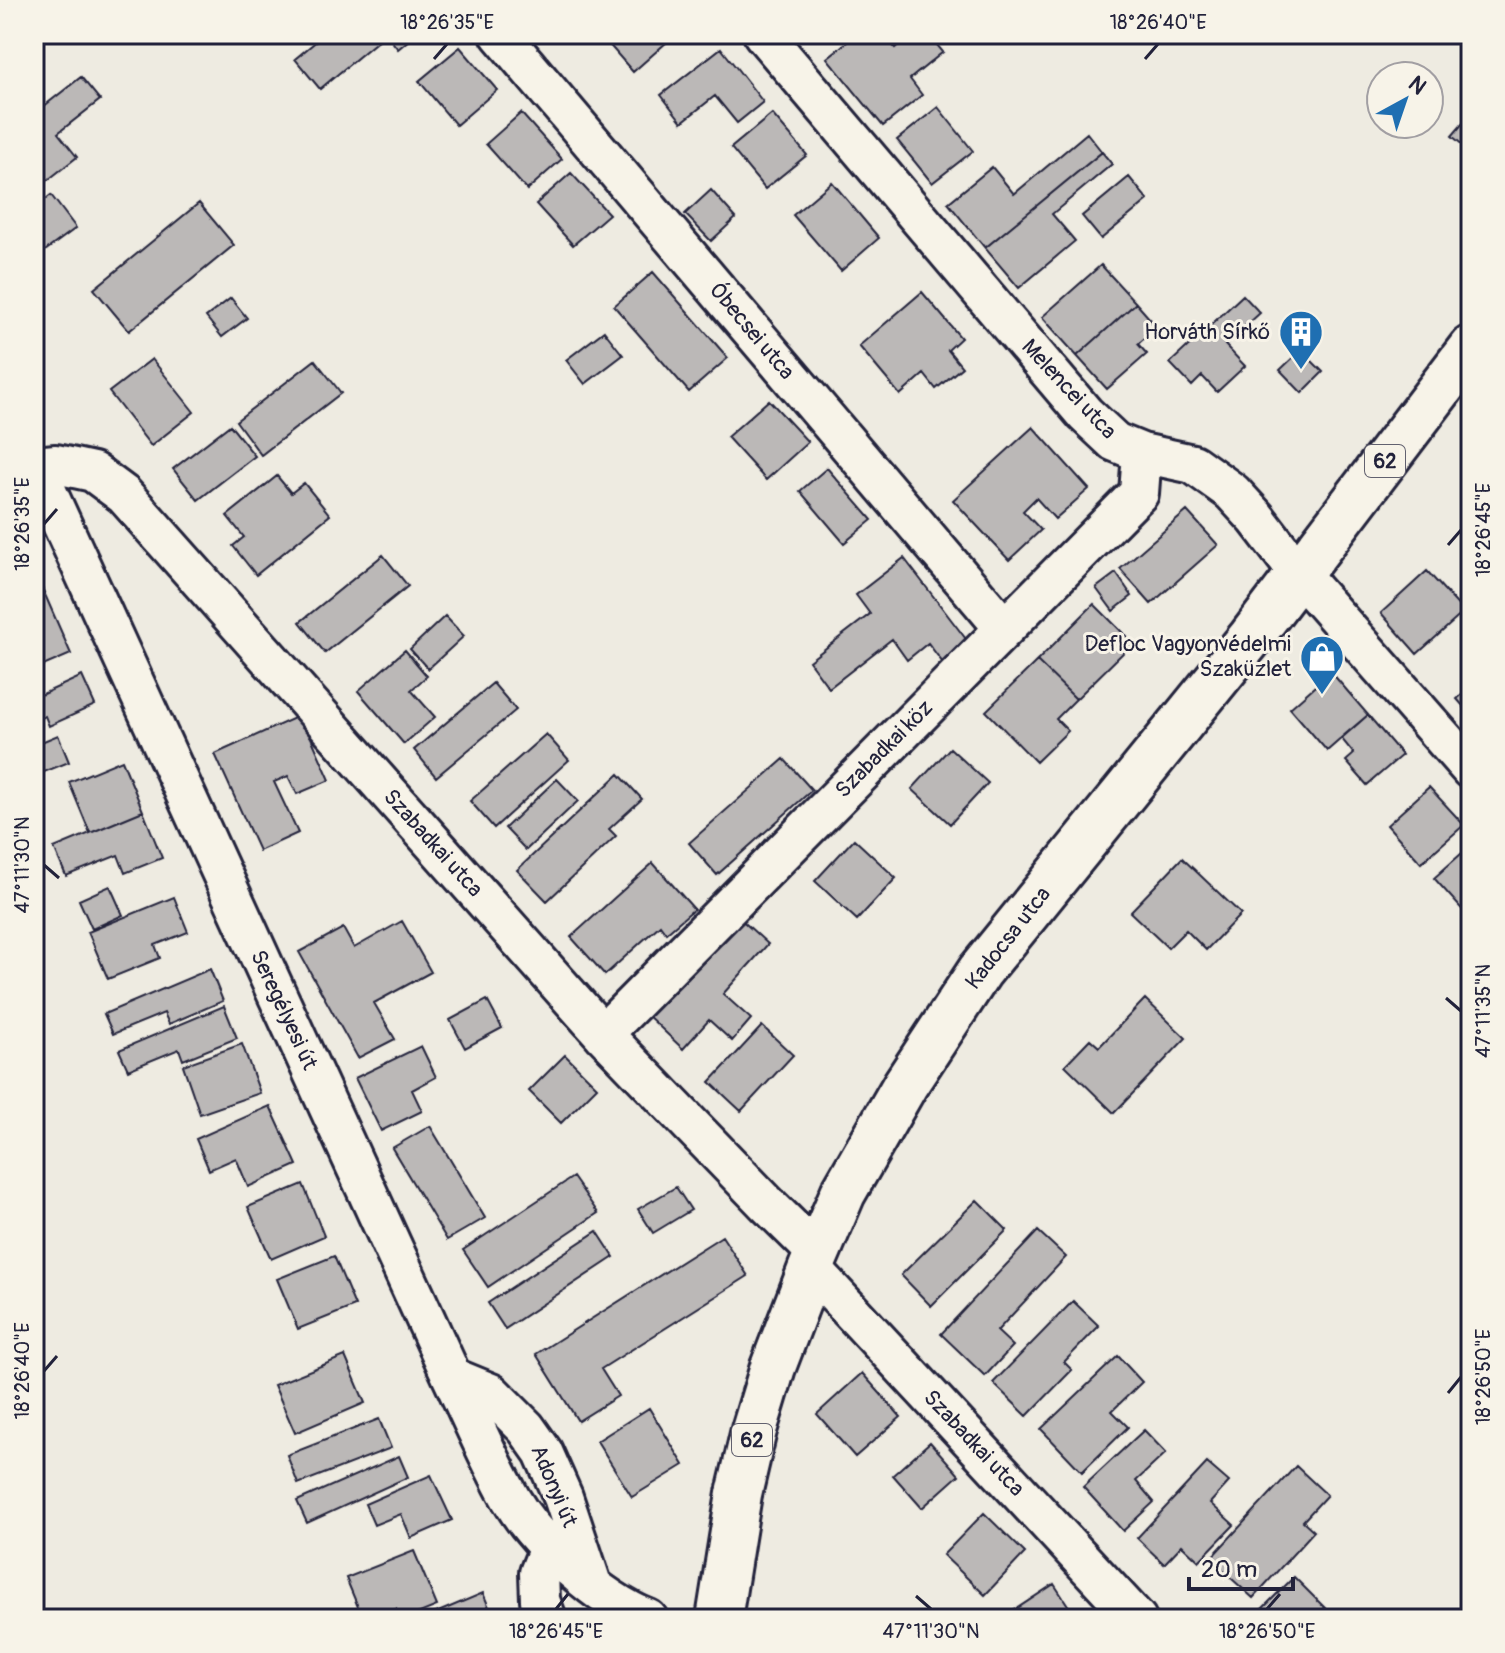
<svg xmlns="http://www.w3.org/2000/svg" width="1505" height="1653" font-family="Pangolin,sans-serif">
<rect width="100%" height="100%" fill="#eeebe1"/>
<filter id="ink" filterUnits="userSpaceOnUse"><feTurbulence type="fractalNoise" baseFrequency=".0125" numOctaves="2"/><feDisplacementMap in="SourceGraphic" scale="16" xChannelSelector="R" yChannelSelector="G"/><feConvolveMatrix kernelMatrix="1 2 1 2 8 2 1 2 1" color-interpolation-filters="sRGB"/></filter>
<g filter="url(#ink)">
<path fill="#bbb8b7" stroke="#22223b" stroke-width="2" d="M325,34H416L398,49L386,34L320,89L295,59Z
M600,34H676L633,72Z
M857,34H884L895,48L912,34H928L943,52L910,79L922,95L883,126L827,58Z
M1466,34H1471V56L1457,43Z
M460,47L497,90L456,125L419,81Z
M721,48L763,102L737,123L715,96L682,122L661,95Z
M1400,65L1413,76H1391Z
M81,77L100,100L58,133L77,157L34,191V114Z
M938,107L973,151L932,183L897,140Z
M521,113L562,159L527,190L486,144Z
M772,114L807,155L765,189L731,148Z
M1463,123L1471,129V152L1452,136Z
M1087,133L1102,152L985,248L948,203L992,167L1014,194Z
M1102,152L1112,164L1052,214L1075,241L1019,288L985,248Z
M571,173L609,214L573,245L536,204Z
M1129,177L1148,200L1101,239L1082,216Z
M832,182L879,238L841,271L793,215Z
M711,190L736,218L711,241L685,214Z
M51,195L76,228L34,259V208Z
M199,203L234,245L129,331L94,289Z
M1101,265L1136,303L1077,356L1042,317Z
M653,272L728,358L689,392L614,306Z
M922,292L961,338L948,350L962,367L936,389L924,374L900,395L859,346Z
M1243,295L1260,313L1225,345L1245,366L1217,392L1202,376L1192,386L1170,363Z
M231,298L247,318L222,337L206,317Z
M1136,303L1157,327L1138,344L1147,354L1107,389L1077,356Z
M604,331L623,355L585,384L566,360Z
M1301,350L1323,372L1302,393L1280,370Z
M152,359L194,412L151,446L109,392Z
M315,360L341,393L261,455L236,421Z
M769,400L808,442L766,480L727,437Z
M230,425L255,456L198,500L173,469Z
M1033,427L1089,489L1055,519L1036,498L1023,511L1041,530L1009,560L953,500Z
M827,468L872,520L844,543L800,491Z
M277,476L291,493L304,483L330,515L256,575L233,546L244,537L227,516Z
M1187,511L1218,545L1151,604L1120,569Z
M383,555L408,586L325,653L300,622Z
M904,558L969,643L943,663L928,643L907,660L892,639L829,688L809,661L870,614L856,595Z
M1427,571L1464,612L1417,654L1381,613Z
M1116,573L1132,596L1113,611L1096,588Z
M39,581L71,654L34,670V583Z
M1094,604L1133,643L1076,699L1037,661Z
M445,616L464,636L428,669L410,649Z
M405,650L427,676L411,690L435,717L404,744L358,691Z
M1037,661L1076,699L1056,719L1068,731L1036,762L986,711Z
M1331,672L1368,715L1327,751L1290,708Z
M82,676L95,705L49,726L45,716L34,721V698Z
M493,683L516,710L436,777L414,750Z
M1471,687V715L1457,699Z
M301,715L330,780L297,794L288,776L274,782L298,833L259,851L215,754Z
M1368,715L1402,755L1367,785L1346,761L1354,754L1341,738Z
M546,734L569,760L494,828L470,801Z
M58,735L69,762L34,776V745Z
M950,748L988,783L950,824L912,789Z
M784,759L812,790L717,875L689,843Z
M122,760L143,811L90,833L69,782Z
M619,774L642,799L609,829L616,836L547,901L517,870Z
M557,779L578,801L526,850L505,828Z
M1429,787L1464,825L1421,863L1387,825Z
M143,811L162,858L125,873L118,855L66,876L54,848Z
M854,839L896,878L857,920L815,881Z
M1471,845V912L1467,915L1434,878Z
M1182,858L1241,914L1206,950L1186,930L1168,948L1130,912Z
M653,863L694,909L666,933L660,925L605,975L571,937Z
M110,886L123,915L92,929L79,900Z
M174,897L188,932L155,945L160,958L108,979L88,932Z
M735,914L768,944L723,994L751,1019L732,1041L709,1020L683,1049L645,1013Z
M402,921L431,972L374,1003L395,1039L358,1058L299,952L343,928L354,948Z
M210,969L223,1001L169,1024L164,1013L113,1034L104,1014Z
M1145,999L1186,1038L1114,1113L1065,1065L1090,1039L1099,1047Z
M487,1000L502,1028L465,1048L450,1020Z
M224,1006L237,1038L183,1060L179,1049L128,1070L119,1050Z
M762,1026L793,1055L741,1111L710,1082Z
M242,1044L260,1093L200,1114L183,1065Z
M421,1046L436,1077L412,1090L422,1111L381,1131L355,1078Z
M565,1055L597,1087L561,1123L529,1091Z
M270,1106L297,1165L248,1187L236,1158L209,1170L196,1139Z
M430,1126L485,1218L447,1240L392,1148Z
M573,1177L598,1213L488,1287L463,1250Z
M303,1184L324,1236L271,1259L248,1207Z
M676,1187L691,1210L653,1233L638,1209Z
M977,1200L1007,1230L931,1306L901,1275Z
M597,1231L614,1257L505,1329L488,1303Z
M1038,1231L1066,1257L997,1331L1013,1346L985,1376L941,1334Z
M722,1236L748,1276L601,1369L618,1396L578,1421L536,1354Z
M334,1256L355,1306L298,1329L277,1279Z
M1073,1301L1099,1326L1064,1362L1072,1370L1027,1416L993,1383Z
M345,1356L365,1403L295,1433L274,1385Z
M1118,1356L1142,1382L1112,1411L1128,1427L1082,1472L1041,1429Z
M862,1373L901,1417L855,1457L817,1414Z
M649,1408L684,1465L632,1497L597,1441Z
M379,1419L391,1448L298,1484L287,1455Z
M1144,1430L1166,1453L1136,1481L1154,1502L1123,1531L1083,1487Z
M930,1442L959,1475L922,1508L893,1475Z
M399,1456L408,1477L307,1523L297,1501Z
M1207,1463L1229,1482L1210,1503L1234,1525L1199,1561L1182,1545L1164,1564L1137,1538Z
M1296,1466L1327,1495L1303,1521L1314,1531L1253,1598L1210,1559Z
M431,1475L452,1520L411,1538L401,1514L374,1525L365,1504Z
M984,1513L1025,1553L985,1595L943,1555Z
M414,1551L437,1606L405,1619H400L396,1609L373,1619H363L346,1578Z
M1294,1577L1336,1619H1252Z
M1054,1584L1077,1619H1001Z
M483,1593L494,1619H424V1618Z"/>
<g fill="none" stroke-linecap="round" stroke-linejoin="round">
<g stroke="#22223b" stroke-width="44">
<path id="minor" d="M500,34L1004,628
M763,34L1085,414L1115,442L1142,453L1193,464L1232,492L1256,518L1299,574L1471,770
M34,463L452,1377C471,1417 489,1460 511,1499C537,1543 600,1600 648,1619
M35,466L56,464L93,472L124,495L603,1034L767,1204L817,1253
M603,1034L1139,493L1142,453
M811,1268L1137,1619
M452,1377L491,1393L526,1428L543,1452L563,1497L592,1584
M547,1619L540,1600L539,1573L549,1548"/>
</g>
<g stroke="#22223b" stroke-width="50">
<path id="primary" d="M719,1619L739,1494L754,1430L773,1367L811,1268L843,1193L905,1085L980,971L1251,637L1471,348"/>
</g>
<use href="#minor" stroke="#f7f3e8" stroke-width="38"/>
<use href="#primary" stroke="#f7f3e8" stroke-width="44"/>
</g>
</g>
<path fill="none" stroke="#22223b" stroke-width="3" d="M434,59L447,44M1145,59L1158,44M44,524L57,509M1448,545L1461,530M44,865L59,878M1446,998L1461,1011M44,1371L57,1356M1448,1393L1461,1377M916,1596L931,1609M556,1609L568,1594M1267,1609L1280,1594"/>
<defs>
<g id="building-pin" transform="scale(2.3)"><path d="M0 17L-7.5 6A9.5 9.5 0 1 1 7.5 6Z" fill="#1f6fb2" stroke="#f7f3e8"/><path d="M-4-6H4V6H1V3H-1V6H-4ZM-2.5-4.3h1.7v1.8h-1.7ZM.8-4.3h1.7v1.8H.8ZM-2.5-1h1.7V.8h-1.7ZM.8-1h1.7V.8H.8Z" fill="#fff"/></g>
<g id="shop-pin" transform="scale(2.3)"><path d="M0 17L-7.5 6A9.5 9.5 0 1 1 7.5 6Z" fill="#1f6fb2" stroke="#f7f3e8"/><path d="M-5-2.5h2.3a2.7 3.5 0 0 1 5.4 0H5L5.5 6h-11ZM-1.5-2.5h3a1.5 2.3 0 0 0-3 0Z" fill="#fff"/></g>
</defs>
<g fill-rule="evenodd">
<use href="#building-pin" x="1301" y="332"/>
<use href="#shop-pin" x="1322" y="657"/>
</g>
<g text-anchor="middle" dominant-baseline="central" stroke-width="6" stroke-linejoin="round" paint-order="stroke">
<g fill="#f7f3e8" stroke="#62616f" stroke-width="2">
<rect x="1365" y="445" width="40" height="32" rx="6"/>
<rect x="732" y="1424" width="40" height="32" rx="6"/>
</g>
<g font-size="20" font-weight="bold" fill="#22223b">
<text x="1385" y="461">62</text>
<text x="752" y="1440">62</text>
</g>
<g font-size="22" fill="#22223b" stroke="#f7f3e8">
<text transform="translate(752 331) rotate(50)">Óbecsei utca</text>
<text transform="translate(1069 389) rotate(47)">Melencei utca</text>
<text transform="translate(884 749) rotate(-45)">Szabadkai köz</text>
<text transform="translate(433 843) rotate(48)">Szabadkai utca</text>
<text transform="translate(1008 938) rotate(-52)">Kadocsa utca</text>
<text transform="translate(284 1010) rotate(65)">Seregélyesi út</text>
<text transform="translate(974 1443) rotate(47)">Szabadkai utca</text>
<text transform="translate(554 1486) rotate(67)">Adonyi út</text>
</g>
<g font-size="22" fill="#22223b" stroke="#f7f3e8" text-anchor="end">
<text x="1270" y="332">Horváth Sírkő</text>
<text x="1291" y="644">Defloc Vagyonvédelmi<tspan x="1291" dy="25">Szaküzlet</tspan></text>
</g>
</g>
<rect width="1505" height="1653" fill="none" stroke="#f7f3e8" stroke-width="88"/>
<g transform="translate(1405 100) rotate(40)"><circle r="38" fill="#f7f3e8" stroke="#a29fa3" stroke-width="2"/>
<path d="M0-6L14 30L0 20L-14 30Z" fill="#1f6fb2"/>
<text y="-12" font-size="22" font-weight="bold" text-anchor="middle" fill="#22223b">N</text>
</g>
<path d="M1189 1577v12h104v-12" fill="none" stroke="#22223b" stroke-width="4"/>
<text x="1201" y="1577" font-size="24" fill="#22223b" stroke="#f7f3e8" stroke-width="6" paint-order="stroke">20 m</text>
<rect x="44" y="44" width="1417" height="1565" fill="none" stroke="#22223b" stroke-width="3"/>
<g font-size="20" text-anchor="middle" fill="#22223b">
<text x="447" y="29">18°26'35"E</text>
<text x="1158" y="29">18°26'40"E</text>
<text transform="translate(22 524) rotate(-90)" y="7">18°26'35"E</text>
<text transform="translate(1483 530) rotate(-90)" y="7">18°26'45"E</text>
<text transform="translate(22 865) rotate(-90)" y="7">47°11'30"N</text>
<text transform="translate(1483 1011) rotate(-90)" y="7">47°11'35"N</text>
<text transform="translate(22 1371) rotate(-90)" y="7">18°26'40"E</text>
<text transform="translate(1483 1377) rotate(-90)" y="7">18°26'50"E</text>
<text x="556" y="1638">18°26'45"E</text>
<text x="931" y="1638">47°11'30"N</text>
<text x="1267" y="1638">18°26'50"E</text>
</g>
</svg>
